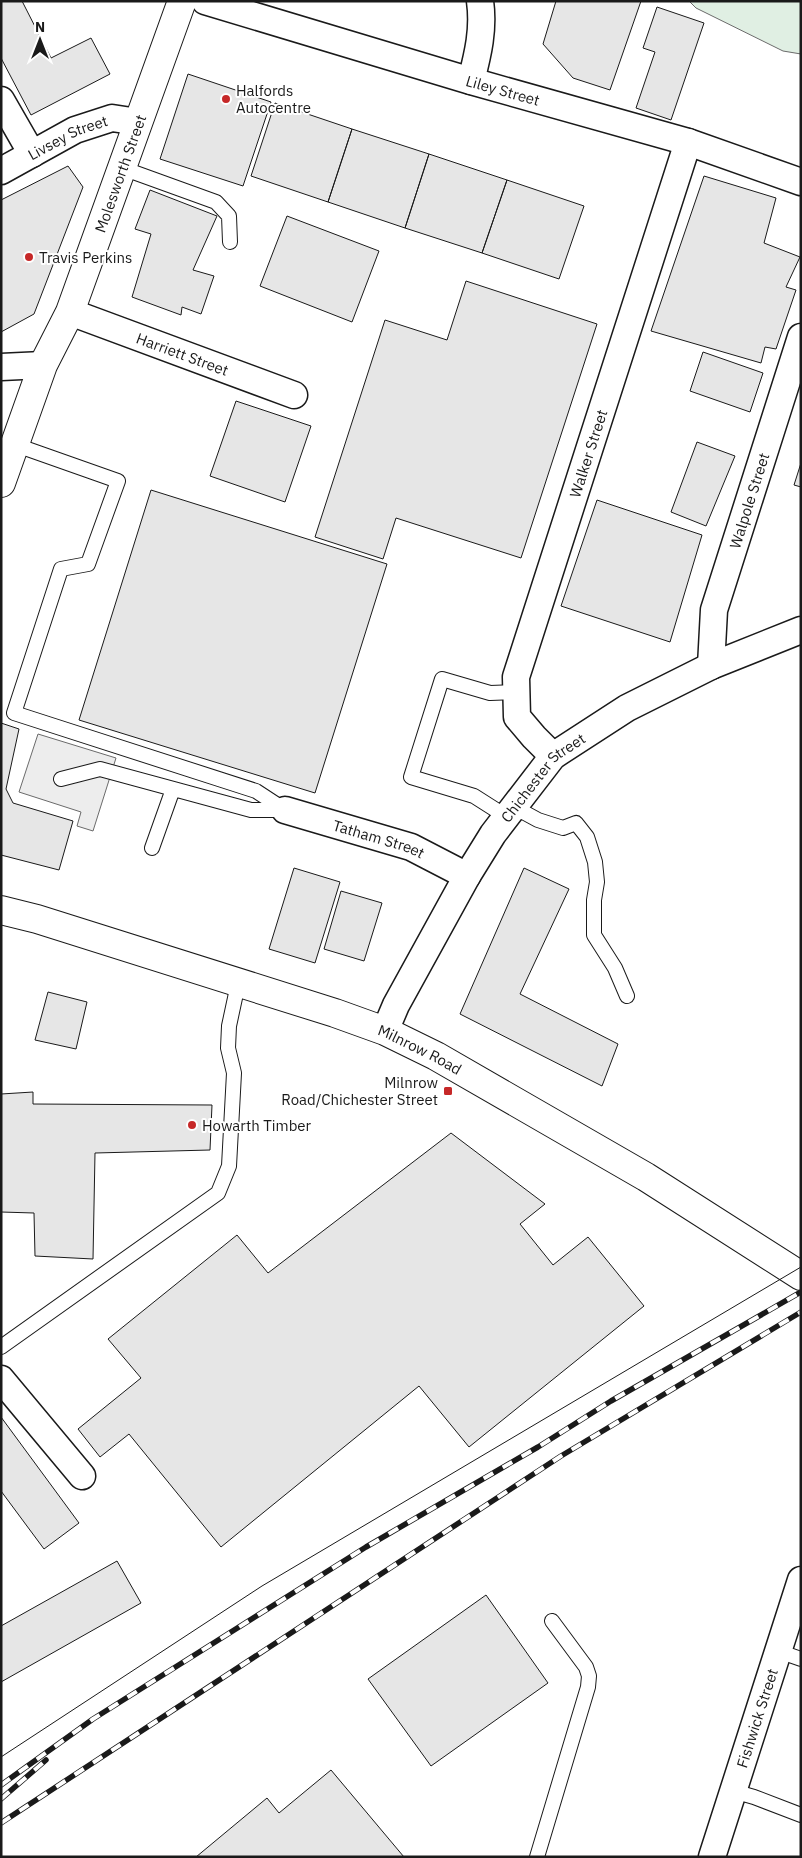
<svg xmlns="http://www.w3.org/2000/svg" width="802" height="1858" font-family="'IBM Plex Sans',sans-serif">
<rect width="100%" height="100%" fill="#fff"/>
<path fill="#e0efe3" stroke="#6a6a6a" d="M689,1H801V54L783,51L696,8Z"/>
<path fill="#ededed" stroke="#6a6a6a" d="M38,734L116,758L93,831L77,826L81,812L19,792Z"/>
<path fill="#e6e6e6" stroke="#1a1a1a" d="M1,1H22L51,58L91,38L110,74L31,115L1,58Z
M556,1H641L610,90L573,78L543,44Z
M657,7L704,23L671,120L636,108L655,52L643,48Z
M188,74L271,102L243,186L160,159Z
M275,103L352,129L328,202L251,176Z
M352,129L429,154L405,228L328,202Z
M429,154L507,180L482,253L405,228Z
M68,166L83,187L34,314L1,332V200Z
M704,176L776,198L764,243L800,257L786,287L796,290L776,349L765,347L761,363L651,331Z
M507,180L584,206L559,279L482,253Z
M150,190L217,216L193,270L214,276L201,314L182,307L181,315L132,297L151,234L135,229Z
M287,216L379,251L352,322L260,286Z
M466,281L597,324L521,558L396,518L383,559L315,537L385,320L447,340Z
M703,352L763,373L750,412L690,391Z
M236,401L311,426L285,502L210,476Z
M697,442L735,456L706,526L671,512Z
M801,463V487L794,485Z
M151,490L387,564L315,793L79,720Z
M597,500L702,535L670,642L561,606Z
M1,723L19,729L6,789L13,803L73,821L59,870L1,855Z
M294,868L340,882L315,963L269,949Z
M524,868L569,889L520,994L618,1044L602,1086L460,1014Z
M341,891L382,903L364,961L324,949Z
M48,992L87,1002L76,1049L35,1040Z
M33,1092V1104L212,1105L210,1150L95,1153L93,1259L35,1256L34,1213L1,1212V1094Z
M451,1133L545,1204L520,1224L553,1265L588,1237L644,1306L469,1447L419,1386L221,1547L129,1434L100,1457L78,1429L141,1378L108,1339L237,1235L268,1273Z
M1,1417L79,1523L44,1549L1,1491Z
M117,1561L141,1603L1,1682V1626Z
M486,1595L548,1683L431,1766L368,1679Z
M331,1770L404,1857H196L267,1798L279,1813Z"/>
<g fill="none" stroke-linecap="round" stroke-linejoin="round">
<g stroke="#1a1a1a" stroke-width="16">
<path id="service" d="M122,168L216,202L229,216L230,242
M16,445L118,481L88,564L61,569L14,713L256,791L285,810
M61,779L100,769L251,810H285
M514,807L538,820L563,828L576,823L587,837L595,862L597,882L594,900V935L615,968L627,996
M507,817L474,796L411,777L442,679L490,693L516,692
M152,848L173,789
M1,1347L218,1193L229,1166L234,1073L228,1048L229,1026L238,984
M778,1651L801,1659
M733,1791L754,1797L801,1815
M537,1857L588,1687L589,1676L586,1667L552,1621"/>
</g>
<g stroke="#1a1a1a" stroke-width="29">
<g id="minor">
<path id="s1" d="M205,1L471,81L688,142L801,182"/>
<path d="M471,81C478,54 484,29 480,1"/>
<path d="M1,100L32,154"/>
<path id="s2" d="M1,171L75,130L112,118L138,122"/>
<path id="s3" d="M70,312L294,395"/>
<path d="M1,367L43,365"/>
<path id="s4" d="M711,666L714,610L801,337"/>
<path id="s5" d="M553,756L534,737L517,717L516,677L688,142"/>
<path id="s6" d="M285,810L411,847L467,876"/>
<path id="s7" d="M385,1031L396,1005L467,876L493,834L553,756L627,708L711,666L801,630"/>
<path d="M1,1379L82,1476"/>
<path id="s8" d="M712,1857L801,1580"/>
</g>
</g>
<g stroke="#1a1a1a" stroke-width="30">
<g id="primary">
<path id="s9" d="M1,483L43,365L70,312L182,1"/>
<path id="s10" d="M1,910L37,919L335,1013L385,1031L436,1056L646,1177L801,1276"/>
</g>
</g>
<use href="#service" stroke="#fff" stroke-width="14"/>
<use href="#minor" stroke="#fff" stroke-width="26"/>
<use href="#primary" stroke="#fff" stroke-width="28"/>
<path stroke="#1a1a1a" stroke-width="1" d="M1,1757L262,1586L801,1267"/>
<g stroke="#1a1a1a" stroke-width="5.5">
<path id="rail" d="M1,1785L93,1719L366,1547L538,1447L611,1401L801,1292
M1,1799L46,1760
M1,1823L561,1456L801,1312"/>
</g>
<use href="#rail" stroke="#fff" stroke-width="4" stroke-dasharray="11" stroke-linecap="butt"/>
</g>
<g fill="#c62828" stroke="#fff" stroke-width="2">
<circle cx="226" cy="99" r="5"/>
<circle cx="29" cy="257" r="5"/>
<rect x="443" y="1086" width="10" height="10" rx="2.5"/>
<circle cx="192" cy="1125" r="5"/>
</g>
<g text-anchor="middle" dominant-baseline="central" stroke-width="4" stroke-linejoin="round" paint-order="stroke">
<g font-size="15" fill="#1a1a1a" stroke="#fff" text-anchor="start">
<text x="236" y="90">Halfords<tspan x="236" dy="17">Autocentre</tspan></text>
<text x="39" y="257">Travis Perkins</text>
<text x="438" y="1082" text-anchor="end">Milnrow<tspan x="438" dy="17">Road/Chichester Street</tspan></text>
<text x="202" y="1125">Howarth Timber</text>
</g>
<g font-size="15" fill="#1a1a1a" stroke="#fff">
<text stroke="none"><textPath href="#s1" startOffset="311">Liley Street</textPath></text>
<text stroke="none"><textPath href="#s2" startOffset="75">Livsey Street</textPath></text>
<text stroke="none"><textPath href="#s9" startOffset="332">Molesworth Street</textPath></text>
<text stroke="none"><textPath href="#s3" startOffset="120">Harriett Street</textPath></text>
<text stroke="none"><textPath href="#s5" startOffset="328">Walker Street</textPath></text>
<text stroke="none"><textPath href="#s4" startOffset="171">Walpole Street</textPath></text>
<text stroke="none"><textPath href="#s7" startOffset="301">Chichester Street</textPath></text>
<text stroke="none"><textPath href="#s6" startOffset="98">Tatham Street</textPath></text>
<text stroke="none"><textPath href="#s10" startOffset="442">Milnrow Road</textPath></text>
<text stroke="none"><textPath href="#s8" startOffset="146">Fishwick Street</textPath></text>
</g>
</g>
<rect width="802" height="1858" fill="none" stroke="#1a1a1a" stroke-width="5"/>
<g transform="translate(40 40)" stroke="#ffffff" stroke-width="4" paint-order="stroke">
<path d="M0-4L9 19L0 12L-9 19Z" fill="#1a1a1a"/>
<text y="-8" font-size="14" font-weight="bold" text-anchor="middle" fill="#1a1a1a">N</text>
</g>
</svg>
